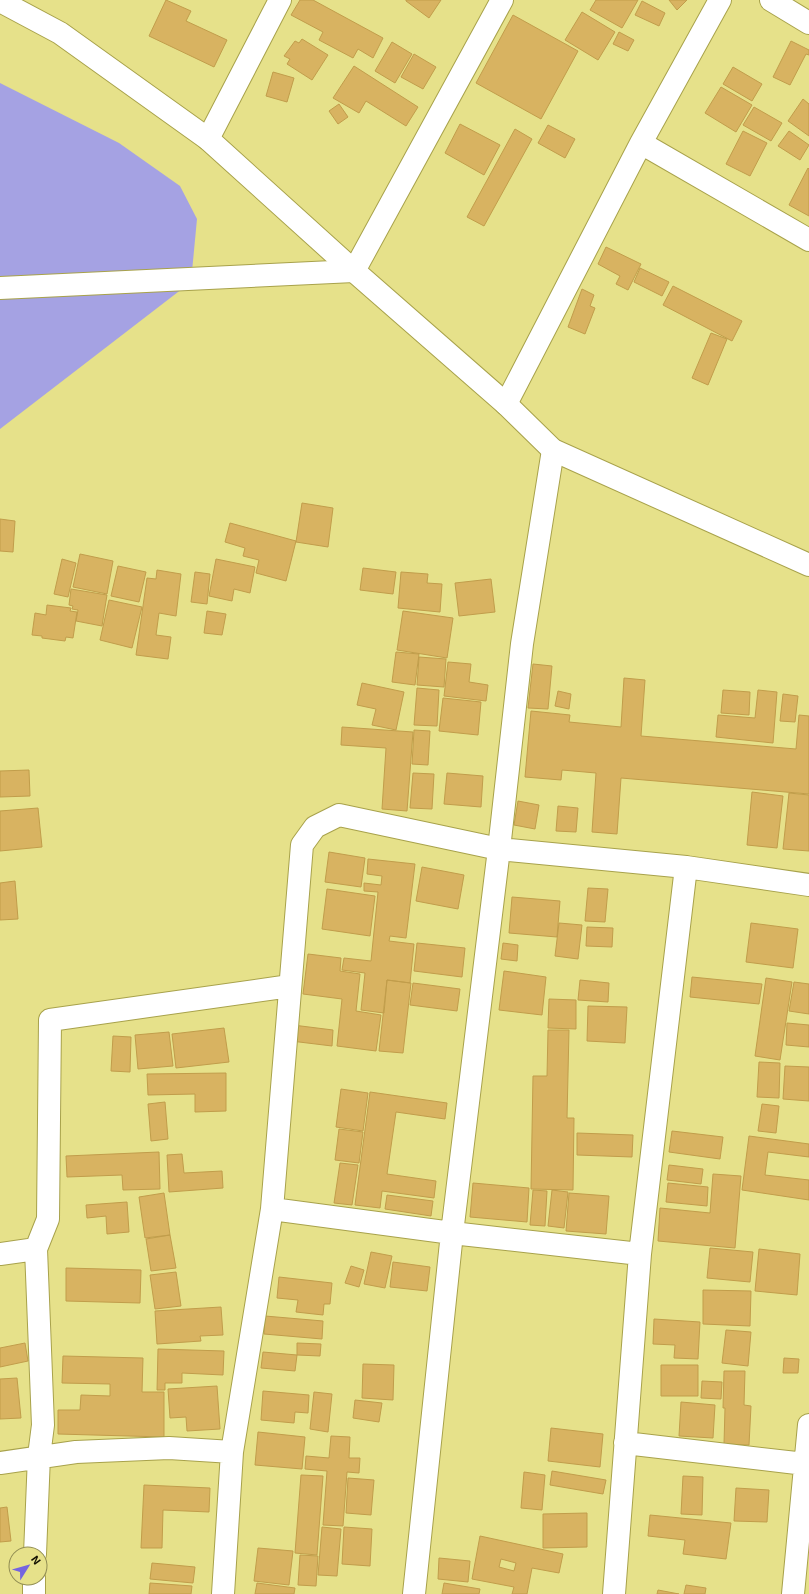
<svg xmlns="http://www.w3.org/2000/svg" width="809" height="1594" font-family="'Exo 2',sans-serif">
<rect width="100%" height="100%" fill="#e6e18a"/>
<path fill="#a5a2e3" d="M0,83L119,143L180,186L197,219L191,282L0,429Z"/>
<path fill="#d8b361" stroke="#c19d4b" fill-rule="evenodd" d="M166,0L191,11L186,21L227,40L214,67L149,36Z
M300,0H313L383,38L373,58L358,49L353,58L319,40L323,32L291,15Z
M406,0H441L429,18L406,1Z
M596,0H638L622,28L590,10Z
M669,0H687L677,10Z
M642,1L665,13L659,26L635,15Z
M582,12L615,32L598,60L565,40Z
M513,15L578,51L541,119L476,83Z
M619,32L634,40L628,51L613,44Z
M302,39L328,55L312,80L287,64L290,59L284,56L295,41L299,43Z
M791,41L809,50V55L806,54L790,85L773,77Z
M392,42L412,54L395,83L375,71Z
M414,54L436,67L423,89L401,77Z
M354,66L418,107L406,126L366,101L359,113L333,98Z
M733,67L762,84L752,101L723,84Z
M273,72L294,78L287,102L266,96Z
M721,87L752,105L736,132L705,113Z
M803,99L809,104V136L788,121Z
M339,104L348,117L338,124L329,111Z
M754,107L782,123L771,141L743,125Z
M460,124L500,145L484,175L445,153Z
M548,125L575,139L565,158L538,143Z
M515,129L532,139L484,226L467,217Z
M743,131L767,143L750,176L726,164Z
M789,131L809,145L800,160L778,146Z
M808,168L809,169V216L789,205Z
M606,247L641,264L628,290L616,284L620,276L598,264Z
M640,268L669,282L662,296L634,282Z
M673,286L742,321L732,341L663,305Z
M582,289L594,295L590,306L595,308L585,334L568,327Z
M711,333L727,339L708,385L692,378Z
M302,503L333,508L328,547L296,542Z
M0,519L15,521L13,552L0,551Z
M230,523L296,541L286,581L256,573L259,560L243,556L245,548L225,542Z
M80,554L113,561L107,594L73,587Z
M62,559L76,563L68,597L54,594Z
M216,559L255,567L250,593L234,589L232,601L209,596Z
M118,566L146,572L139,602L111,596Z
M363,568L396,572L393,594L360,590Z
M157,570L181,574L176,616L159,613L156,635L171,637L168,659L136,655L147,578L156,579Z
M195,572L210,574L207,604L191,602Z
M401,572L428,574L427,583L442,584L440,612L398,608Z
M491,579L495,612L459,616L455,583Z
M71,589L107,595L102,626L76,621L78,610L72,609L73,606L69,605Z
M109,600L142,607L132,648L100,640Z
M47,605L71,608L70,611L77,612L73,638L66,637L65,641L42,638V636L32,635L35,613L46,615Z
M207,611L226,614L222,635L204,633Z
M403,611L453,618L447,658L397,650Z
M396,652L419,654L415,685L392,682Z
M419,657L446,659L444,687L417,685Z
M448,662L471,664L469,682L488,685L486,701L444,696Z
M533,664L552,666L548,709L528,708Z
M624,678L645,680L641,736L796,749L799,715L809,716V794L621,778L617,834L592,832L596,773L562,770L561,780L525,777L531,711L570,715L569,722L621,727Z
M362,683L404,692L396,730L372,725L376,709L357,705Z
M417,688L439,690L437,726L414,725Z
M723,690L750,692L749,715L721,713Z
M758,690L777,692L773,743L716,737L718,715L755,718Z
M558,691L571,694L569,709L555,706Z
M783,694L798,696L795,722L780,721Z
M443,698L481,702L478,735L439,731Z
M342,727L413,732L407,811L382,809L386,748L341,745Z
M414,730L430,731L428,765L412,764Z
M29,770L30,796L0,797V771Z
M413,773L434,774L432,809L410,808Z
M447,773L483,776L481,807L444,804Z
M752,792L783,796L777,848L747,845Z
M789,793L809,795V851L783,849Z
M518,801L539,805L535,829L514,825Z
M558,806L578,808L576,832L556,831Z
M38,808L42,847L0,851V811Z
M329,852L365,858L361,887L325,882Z
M368,859L415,864L406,938L390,936L389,941L414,944L410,983L387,980L384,1013L361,1010L365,973L342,970L344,958L371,961L378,892L364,891V883L381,885L382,876L367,874Z
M422,867L464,875L458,909L416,901Z
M15,881L18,919L0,920V883Z
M588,888L608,889L605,922L585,921Z
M327,889L375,896L370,936L322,929Z
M512,897L560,901L557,937L509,933Z
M559,923L582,925L578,959L555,956Z
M751,923L798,929L793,968L746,962Z
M587,927L613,928L612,947L586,946Z
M417,943L465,948L462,977L414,971Z
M503,943L518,945L517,961L501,959Z
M308,954L341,958L340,971L360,974L356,1011L381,1015L376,1051L337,1046L342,999L303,994Z
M504,971L546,977L542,1015L499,1010Z
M692,977L762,984L759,1004L690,997Z
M766,978L792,982L780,1060L755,1056Z
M387,980L411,983L403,1053L379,1051Z
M580,980L609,983L608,1002L578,1000Z
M794,982L809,984V1014L789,1011Z
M413,983L460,989L457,1011L410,1005Z
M549,999L576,1000V1029L548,1028Z
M588,1006L627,1007L625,1043L587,1041Z
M787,1023L809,1025V1047L786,1045Z
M293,1025L333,1030L332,1046L291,1041Z
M224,1028L229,1062L176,1068L172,1034Z
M548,1030H569L567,1118H574L573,1190L531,1189L533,1076H547Z
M169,1032L173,1066L138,1069L135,1035Z
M113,1036L131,1037L130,1072L111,1071Z
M759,1062L780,1063L779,1098L757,1097Z
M785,1066L809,1067V1101L783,1099Z
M226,1073V1111L195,1112V1094L148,1095L147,1074Z
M341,1089L368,1093L363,1131L336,1127Z
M370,1092L447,1103L445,1119L396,1112L387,1174L436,1181L434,1198L382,1191L380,1208L355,1205Z
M165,1102L168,1139L151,1141L148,1104Z
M762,1104L779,1106L776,1133L758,1131Z
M339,1129L363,1132L359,1163L335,1160Z
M672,1131L723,1137L720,1159L669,1152Z
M577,1133L633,1135L632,1157L577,1155Z
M749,1136L809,1144V1157L768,1152L765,1175L809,1180V1200L742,1190Z
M159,1152L160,1189L123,1190L122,1175L67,1177L66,1156Z
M182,1154L184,1173L222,1171L223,1188L169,1192L167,1155Z
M340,1163L358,1165L352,1205L334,1203Z
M669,1165L703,1169L701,1184L667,1180Z
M713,1174L741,1176L735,1248L658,1241L660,1208L710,1213Z
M473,1183L529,1188L527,1222L470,1217Z
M668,1183L708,1187L707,1206L666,1202Z
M533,1190L547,1191L545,1226L530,1225Z
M552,1190L568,1192L564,1228L548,1226Z
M164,1193L170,1235L145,1238L139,1197Z
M569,1193L609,1196L606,1234L566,1231Z
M387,1195L433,1201L431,1216L385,1209Z
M127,1202L129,1232L107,1234L106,1216L87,1218L86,1205Z
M170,1235L176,1268L151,1271L146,1239Z
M710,1248L753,1252L750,1282L707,1278Z
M759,1249L800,1254L797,1295L755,1291Z
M371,1252L392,1256L385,1288L364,1284Z
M393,1262L430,1267L427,1291L390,1287Z
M351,1266L364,1270L359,1287L345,1283Z
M66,1268L141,1270L140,1303L66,1301Z
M176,1272L181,1306L155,1309L150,1275Z
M279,1277L332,1283L330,1304H324L323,1315L296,1312L298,1300L277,1298Z
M703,1290L751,1291L750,1326L703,1324Z
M221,1307L223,1335L200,1336L201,1341L157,1344L155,1311Z
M265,1316L323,1321L322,1339L264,1334Z
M654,1319L700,1322L698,1359L674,1358L675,1345L653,1344Z
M726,1330L751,1332L748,1366L722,1363Z
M25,1343L28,1361L0,1367V1348Z
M297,1343L321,1344L320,1356L297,1355Z
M158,1349L224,1351L223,1375L182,1373V1383H165V1390H157Z
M263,1352L297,1355L295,1371L261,1368Z
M63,1356L143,1358L142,1392H164V1437L58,1434V1410H80L81,1395L110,1396V1384L62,1383Z
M784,1358L799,1359L798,1373H783Z
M363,1364L394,1365L393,1400L362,1398Z
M661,1365H698V1396H661Z
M724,1371H745L744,1405L751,1406L749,1445L724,1444L725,1408H723Z
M17,1378L21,1418L0,1419V1379Z
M702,1381L722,1382L721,1399L701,1398Z
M217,1386L220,1429L187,1431L186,1417L170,1418L168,1389Z
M263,1391L309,1395L308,1413L295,1412L294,1423L261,1420Z
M314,1392L332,1394L328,1432L310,1429Z
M355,1400L382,1403L379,1422L353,1418Z
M681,1402L715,1405L713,1438L679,1436Z
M551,1428L603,1434L600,1467L548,1461Z
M258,1432L305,1437L302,1469L255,1465Z
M331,1436L350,1437L349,1458H360L359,1473L347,1472L343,1526L323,1525L327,1471L305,1469L306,1456L329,1458Z
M552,1471L606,1480L603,1494L550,1485Z
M524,1472L545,1475L542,1510L521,1508Z
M301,1475L323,1476L317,1555L295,1553Z
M683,1476L703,1477L702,1515L681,1514Z
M348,1478L374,1480L371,1515L346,1513Z
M144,1485L210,1488L209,1512L163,1510L162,1548H141Z
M736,1488L769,1490L767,1522L734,1521Z
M7,1507L11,1541L0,1542V1508Z
M587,1513V1547L543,1548V1514Z
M650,1515L731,1523L726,1559L683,1554L685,1540L648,1536Z
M322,1527L341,1529L337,1576L318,1575Z
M344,1527L372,1529L370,1566L342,1564Z
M480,1536L563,1554L559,1573L532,1568L527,1594H512L514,1587L472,1579ZM501,1559L516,1563L514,1571L499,1567Z
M258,1548L293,1551L289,1585L254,1581Z
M300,1555L318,1556L316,1586L298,1585Z
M439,1558L470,1561L468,1582L438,1579Z
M152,1563L195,1567L193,1583L150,1579Z
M150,1583L192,1586L191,1594H149Z
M257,1583L295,1588L294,1594H255Z
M444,1583L480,1589L479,1594H442Z
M686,1585L706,1588L705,1594H684Z
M658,1590L679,1594H657Z"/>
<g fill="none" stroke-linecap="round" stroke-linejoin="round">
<g stroke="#a8a24b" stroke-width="24">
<path id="street" d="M771,0L809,23
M208,139L280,0
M641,143L809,240
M0,288L354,271L502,0
M506,404L641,143L720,0
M272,1209L452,1233L640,1254
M0,1254L36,1249
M625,1443L805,1464
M0,1463L76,1452L169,1448L232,1452
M35,1554L39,1456L43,1425L36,1249L48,1219L50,1020L290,986
M34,1594V1578
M223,1594L232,1452L272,1209L302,845L315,827L339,815L499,849L686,867L809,885
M414,1594L452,1233L499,849L522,644L553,450
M614,1594L640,1254L686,867
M793,1594L809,1425"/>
</g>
<g stroke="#a8a24b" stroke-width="24">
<path id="secondary" d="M0,1L60,33L208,139L354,271L506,404L553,450L809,565"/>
</g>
<use href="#street" stroke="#fff" stroke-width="22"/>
<use href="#secondary" stroke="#fff" stroke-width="22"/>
</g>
<g transform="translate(28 1566) rotate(53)"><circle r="19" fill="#e6e18a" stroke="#918d53"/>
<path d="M0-3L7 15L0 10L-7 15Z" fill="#7564df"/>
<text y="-6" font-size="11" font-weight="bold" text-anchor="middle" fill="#120f00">N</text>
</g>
</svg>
